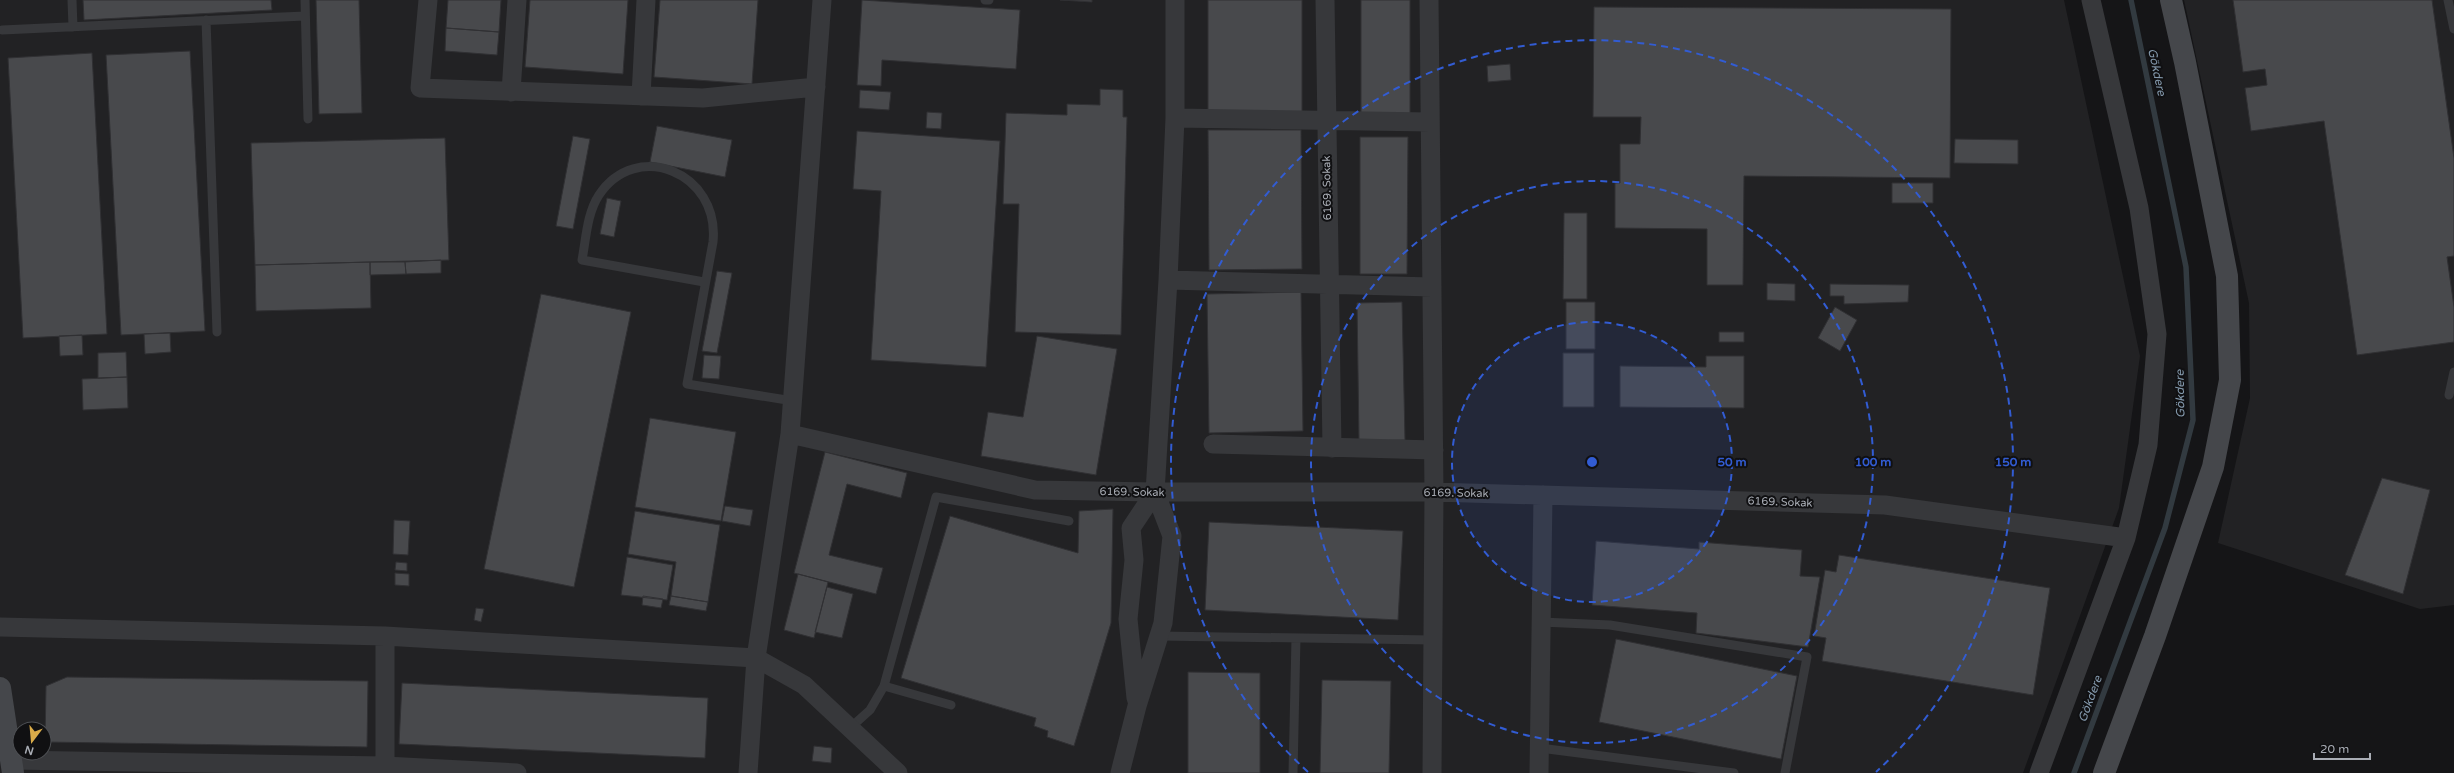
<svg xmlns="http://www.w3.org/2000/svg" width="2454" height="773" font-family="'Varela Round',sans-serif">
<rect width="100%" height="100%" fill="#151517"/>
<path fill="#222224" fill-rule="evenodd" d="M0,0H2064L2140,356L2119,508L2023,773H0ZM20,729H44V753H20Z
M2184,0H2454V605L2420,609L2218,543L2250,398L2249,303Z"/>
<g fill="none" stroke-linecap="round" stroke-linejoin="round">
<path stroke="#323a40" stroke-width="5.5" d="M2074,773L2165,528L2193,420L2186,267L2131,0"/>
</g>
<path fill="#48494c" stroke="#303033" d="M83,0H271L272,10L84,20Z
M316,0H359L362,113L319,114Z
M448,0H501L499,32L446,28Z
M530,0H628L623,74L525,67Z
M660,0H758L752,84L654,77Z
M862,0L1020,10L1016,69L882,60L881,86L857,85Z
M1060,0H1092V2Z
M1208,0H1302V115H1208Z
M1361,0H1410V115H1361Z
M2233,0H2432L2454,158V256L2447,257L2454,307V342L2357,355L2324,121L2251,131L2245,88L2267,85L2265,69L2243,72Z
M1594,7L1951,9L1950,178L1744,176L1743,285H1707V229L1615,228V183H1620V144H1640L1641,117H1593Z
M446,28L499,32L497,55L445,51Z
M190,51L205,331L121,335L106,55Z
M92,53L107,334L23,338L8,58Z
M1510,64L1511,80L1488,82L1487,66Z
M1100,89L1123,90V117H1127L1121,335L1015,332L1019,204H1003L1006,113L1067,115V104L1100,105Z
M860,90L891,92L889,110L859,108Z
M927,112L942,113L941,129L926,128Z
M657,126L732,140L725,177L650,162Z
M1208,130H1301L1302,269L1209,270Z
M857,131L1000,141L986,367L871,360L881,191L853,189Z
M573,136L590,139L573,229L556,226Z
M1360,137H1408L1407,274H1360Z
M445,138L449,260L255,265L251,143Z
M1955,139L2018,140V164L1954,163Z
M1892,183H1933V203H1892Z
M607,198L621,201L614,237L600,234Z
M1564,213H1587V299H1563Z
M441,260V273L406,274L405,262Z
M370,262H405L406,274L370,275Z
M370,262L371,308L256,311L255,265Z
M717,271L732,273L717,353L702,351Z
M1767,283L1795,284V301L1767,300Z
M1830,284L1909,285L1908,302L1844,304V296H1830Z
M1301,292L1303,431L1209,433L1207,294Z
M541,294L631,312L574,587L484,569Z
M1402,302L1405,440L1359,441L1357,303Z
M1566,302H1595V349H1566Z
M1835,307L1857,320L1840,351L1818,338Z
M1719,332H1744V342H1719Z
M170,333L171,352L145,354L144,334Z
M82,335L83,355L60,356L59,336Z
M1037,336L1117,349L1096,475L981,456L988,412L1023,417Z
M126,352L127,377L98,378V353Z
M1563,353H1594V407H1563Z
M704,355L721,356L719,379L702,378Z
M1706,356H1744V408L1620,407V366L1706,367Z
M127,377L128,408L83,410L82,379Z
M650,418L736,432L721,521L635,507Z
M825,452L907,473L901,498L847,484L829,555L883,568L876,594L794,573Z
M2382,478L2430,490L2403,594L2345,575Z
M725,506L753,510L750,526L722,521Z
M1113,509L1111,623L1074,746L1047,737L1048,731L1034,726L1036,718L901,678L950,516L1078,553L1079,511Z
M635,511L720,525L708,602L671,596L676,562L628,554Z
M394,520L410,521L408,555L393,554Z
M1209,522L1403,531L1398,620L1205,610Z
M1596,541L1699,549V542L1802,550L1800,576L1820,577L1808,647L1696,633L1697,613L1592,605Z
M1839,555L2050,588L2033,695L1822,661L1826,638L1814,636L1825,570L1836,572Z
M627,557L673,565L667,600L621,595Z
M396,562L407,563V571L395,570Z
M395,573L409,574V586L395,585Z
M798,574L828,582L814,638L784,630Z
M827,587L853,594L842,638L815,632Z
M643,596L663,599L661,608L642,605Z
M671,596L708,602L706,611L669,605Z
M476,608L484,609L481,622L474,620Z
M1616,639L1797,676L1781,759L1599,722Z
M1188,672L1260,673V773H1188Z
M67,677L368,681L367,747L45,742L46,686Z
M1322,680L1391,681L1389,773H1320Z
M402,683L708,698L705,758L399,744Z
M814,746L832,748L831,763L812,761Z"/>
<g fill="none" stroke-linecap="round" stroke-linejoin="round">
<path stroke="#37383b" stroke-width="9" d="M72,0L73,27
M305,0L308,119
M985,0H989
M2448,0L2454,29
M206,20L217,332
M2,30L305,16
M704,282L582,260C586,239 587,213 599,195C636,139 720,172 713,242L687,384L793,401
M2449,395L2454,372
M1541,622L1610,625L1807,657L1785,773
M1159,636L1433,640
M884,686L951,705
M850,728L870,710L884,686L936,497L1069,521
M1540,748L1734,773
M1293,773L1296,638"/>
<path stroke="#37383b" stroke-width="19" d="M428,0L420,88L703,98L816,87
M1325,0L1332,448
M1429,0L1434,492L1432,773
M511,92L517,0
M641,96L646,0
M1175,118L1430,122
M1168,280L1432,287
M790,434L1035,490L1155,492H1434L1885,505L2126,538
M1213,444L1434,450
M0,627L385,636L756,658L804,685L898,773
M1136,698L1128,619L1134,560L1131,528L1155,492
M11,760L385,766L517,773
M385,766V636
M748,773L756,658L790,434L822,0
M1120,773L1137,706L1163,623L1172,536L1155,492L1168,280L1175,118V0
M1539,773L1543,495
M2039,773L2126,538L2148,445L2157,334L2139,208L2091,0"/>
<path stroke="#45474b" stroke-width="22" d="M0,688L13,773
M2104,773L2155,636L2213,467L2230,380L2227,276L2185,62L2171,0"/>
</g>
<circle cx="1592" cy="462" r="140" fill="#325cd3" fill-opacity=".12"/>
<g fill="none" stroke="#325cd3" stroke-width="2" stroke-dasharray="7 5">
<circle cx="1592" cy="462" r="140"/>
<circle cx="1592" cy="462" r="281"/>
<path d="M1308 772A421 421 0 1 1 1876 772"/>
</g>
<g text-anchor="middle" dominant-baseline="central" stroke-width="4" stroke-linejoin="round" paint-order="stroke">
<g font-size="11" fill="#a9adb5" stroke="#101012">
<text transform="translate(1327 188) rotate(-91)">6169. Sokak</text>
<text transform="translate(1132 492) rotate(1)">6169. Sokak</text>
<text transform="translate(1456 493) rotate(1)">6169. Sokak</text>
<text transform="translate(1780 502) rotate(2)">6169. Sokak</text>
</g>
<g font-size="12" font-style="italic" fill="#8499ac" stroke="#101012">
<text transform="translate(2157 72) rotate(78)">Gökdere</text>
<text transform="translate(2180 394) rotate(-91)">Gökdere</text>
<text transform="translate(2090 699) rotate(-70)">Gökdere</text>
</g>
</g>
<circle cx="1592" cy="462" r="6" fill="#325cd3" stroke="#101012" stroke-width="2"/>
<g font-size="12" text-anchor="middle" font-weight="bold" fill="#325cd3" stroke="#101012" stroke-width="4" stroke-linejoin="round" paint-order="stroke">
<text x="1732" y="466">50 m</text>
<text x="1873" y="466">100 m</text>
<text x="2013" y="466">150 m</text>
</g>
<g transform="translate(32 741) rotate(196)"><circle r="19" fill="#101012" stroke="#4d4f53"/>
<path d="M0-3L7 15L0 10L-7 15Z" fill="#dbac49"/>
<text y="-6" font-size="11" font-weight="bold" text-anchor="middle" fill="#a9adb5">N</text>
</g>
<path d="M2314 753v6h56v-6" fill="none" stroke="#a9adb5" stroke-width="2"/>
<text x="2320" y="753" font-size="12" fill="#a9adb5" stroke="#101012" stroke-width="3" paint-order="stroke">20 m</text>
</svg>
